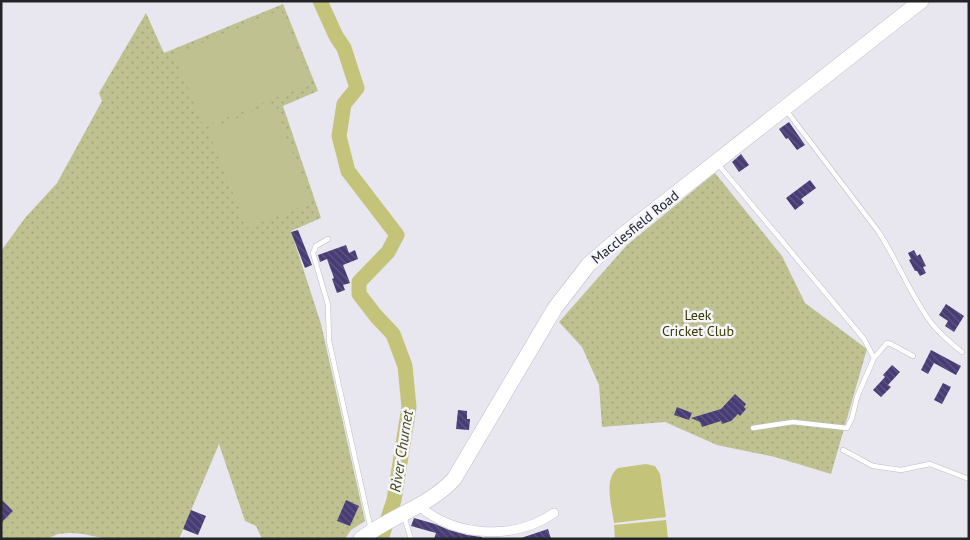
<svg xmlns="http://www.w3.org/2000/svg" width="970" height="540" font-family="'PT Sans',sans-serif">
<defs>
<pattern id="grass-dots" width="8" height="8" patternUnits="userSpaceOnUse" patternTransform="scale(1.25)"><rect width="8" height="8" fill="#c0c191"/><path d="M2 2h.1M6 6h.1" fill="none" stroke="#a5a67d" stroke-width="1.8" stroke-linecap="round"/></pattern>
<pattern id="building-back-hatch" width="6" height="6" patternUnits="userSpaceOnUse" patternTransform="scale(1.25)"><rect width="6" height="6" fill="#483c75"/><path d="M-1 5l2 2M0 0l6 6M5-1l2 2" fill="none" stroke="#5f5684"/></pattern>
</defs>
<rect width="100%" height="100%" fill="#e8e7f0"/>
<path fill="url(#grass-dots)" d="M283,4L318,91L283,106L321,218L291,231L321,324L365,521L351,530L345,539H262L256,526L245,521L219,444L179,539H107L83,534L70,533L58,534L47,539H1V520L3,521L13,511L1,501V251L25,218L57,183L102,101L99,93L146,13L164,53Z
M715,173L782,256L805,303L867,349L831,474L775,457L717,445L665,422L602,427L599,385L582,347L559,322L627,245Z"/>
<path fill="#c0c191" d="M281,10L311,83L204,127L174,55Z
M273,104L312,202L247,228L208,130Z"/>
<path fill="#c3c37a" d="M646,464L655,466L660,474L666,517L614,523C612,507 603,479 618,468Z
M666,520L668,539H615L614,525Z"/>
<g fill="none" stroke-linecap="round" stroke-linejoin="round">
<path stroke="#c3c37a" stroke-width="15" d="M320,1L336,36L344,48L357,88L344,104L339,136L348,171L397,235L388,252L359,282V294L376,316L393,334L405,366L409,407L394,500L381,539"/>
</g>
<path fill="url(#building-back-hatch)" d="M789,122L805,145L797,150L788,138L786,139L779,129Z
M741,154L749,165L739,172L732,162Z
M810,180L816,188L801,199L804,203L795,210L786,198Z
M298,230L312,265L305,268L291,232Z
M346,245L349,253L355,250L358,259L343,265L350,283L343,285L345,290L337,293L332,279L334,278L327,259L320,262L318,255Z
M914,250L917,256L920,254L926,266L923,267L926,273L920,276L917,271H915L909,260L911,259L908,253Z
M946,304L964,316L954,332L945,326L948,321L939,315Z
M931,350L961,366L956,375L934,363L928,374L921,370Z
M892,365L900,372L888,385L891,387L881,397L873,390L885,377L883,375Z
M943,383L951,387L942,404L934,400Z
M735,394L746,404L744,407L746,409L740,416L738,414L731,421L722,424L721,421L702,427L700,422L691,418L721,409Z
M677,407L692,413L689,420L674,415Z
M458,410L467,411V419H470L469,430L456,429Z
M1,499L13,511L1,523Z
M346,500L359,506L350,526L337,521Z
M191,510L206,516L198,535L183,529Z
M414,518L435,524L449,530L467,535L482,537V539H434L436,533L411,526Z
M548,529L551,539H522L521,538Z"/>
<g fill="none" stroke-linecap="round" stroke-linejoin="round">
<g stroke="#bebdc6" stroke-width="5.5">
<path id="lane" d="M786,110L878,231C898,261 912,299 933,325C942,336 952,344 962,352
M717,163L864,339L874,358L857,397L852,418L847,428L793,422L753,428
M328,239L316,246L313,253L328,305L329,341L371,530
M874,358L887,343L891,344L913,356
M843,450L873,466L901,470L930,464L969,479
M404,516L411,539"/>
</g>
<g stroke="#bebdc6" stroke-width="10">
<path id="street" d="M419,506C457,538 515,540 554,513"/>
</g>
<g stroke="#bebdc6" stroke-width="16">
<path id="highway" d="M361,539C390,516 428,507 454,479L555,308L589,264L623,235L921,1"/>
</g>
<use href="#lane" stroke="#fff" stroke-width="4.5"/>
<use href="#street" stroke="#fff" stroke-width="9"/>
<use href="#highway" stroke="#fff" stroke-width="15"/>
</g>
<g text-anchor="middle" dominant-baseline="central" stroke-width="5" stroke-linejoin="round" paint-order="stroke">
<g font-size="14" fill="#242427" stroke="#f5f5fd">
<text transform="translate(635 227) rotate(-39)">Macclesfield Road</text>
</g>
<g font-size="14" fill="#3d3b00" stroke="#f5f5fd">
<text x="698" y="315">Leek<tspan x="698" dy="16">Cricket Club</tspan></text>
</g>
<g font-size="15" font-style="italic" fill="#4a4911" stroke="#f5f5fd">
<text transform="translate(401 451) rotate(-81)">River Churnet</text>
</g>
</g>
<rect width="970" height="540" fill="none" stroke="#242427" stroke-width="5"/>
</svg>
